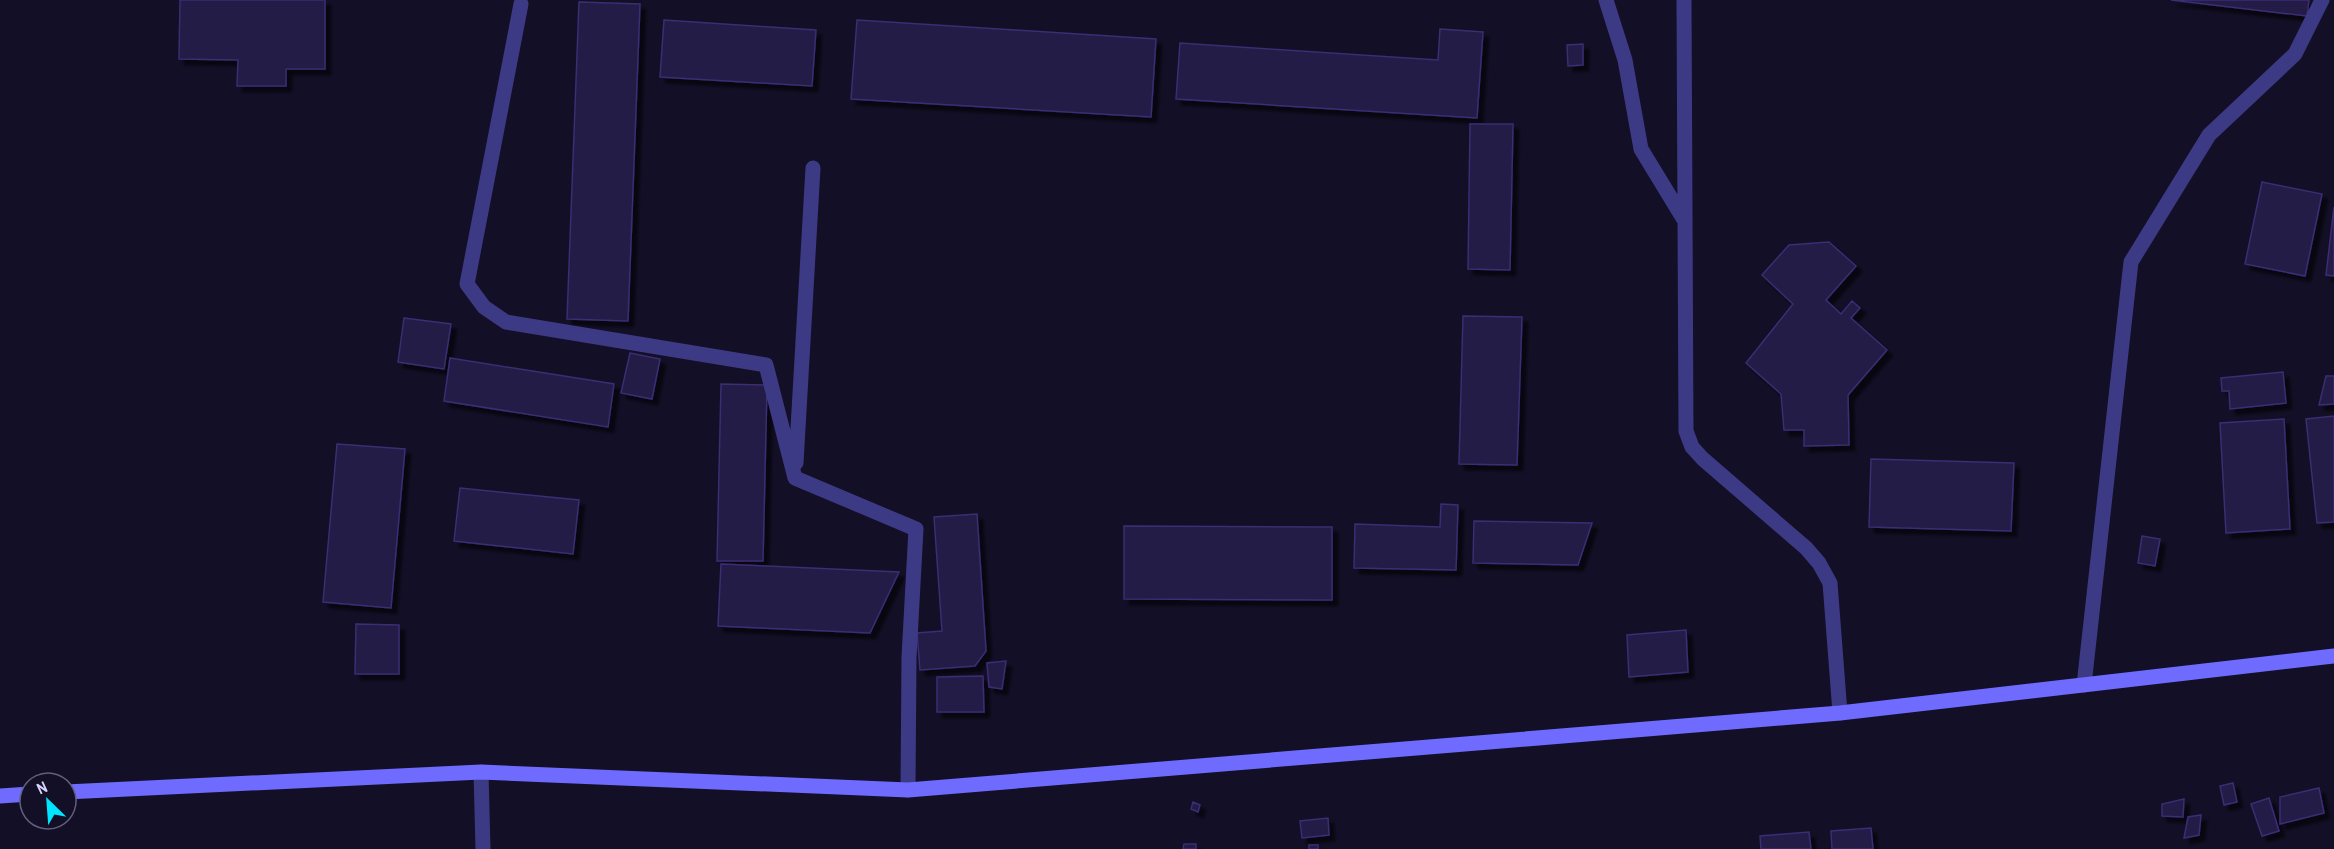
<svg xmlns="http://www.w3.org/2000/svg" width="2334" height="849" font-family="'Archivo Narrow',sans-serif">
<defs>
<filter id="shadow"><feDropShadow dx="5.5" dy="5.5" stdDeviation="1.5" flood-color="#0009"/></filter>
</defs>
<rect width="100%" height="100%" fill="#130f26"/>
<path fill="#241b47" stroke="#3b2d73" stroke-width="1.5" filter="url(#shadow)" d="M180,0H325V69H286V86H237L238,60L179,59Z
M2171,0H2309L2307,16Z
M579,2L640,4L628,321L567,319Z
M664,20L816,30L812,86L660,77Z
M857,20L1156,39L1151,117L851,99Z
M1440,29L1483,32L1477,118L1176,99L1180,43L1438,60Z
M1583,44V65L1568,66L1567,45Z
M1470,124H1513L1510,270L1468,269Z
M2262,182L2322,194L2305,276L2245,264Z
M2334,207V276L2326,275Z
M1829,242L1856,266L1826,300L1841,314L1852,301L1860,308L1851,318L1887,350L1848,395L1849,445L1804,446V430H1784L1781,394L1746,363L1793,304L1762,275L1789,245Z
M1463,316L1522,317L1517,465L1459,464Z
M404,318L451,324L444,369L398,362Z
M630,353L660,359L652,399L621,393Z
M450,358L614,384L608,427L444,401Z
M2283,372L2286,403L2230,409L2229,391H2222L2221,378Z
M2326,376H2334V404L2319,405Z
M721,384L767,385L763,561H717Z
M2334,416V522L2317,523L2306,419Z
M2284,419L2290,529L2226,533L2220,423Z
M337,444L405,449L391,608L323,602Z
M1871,459L2014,463L2011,531L1869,527Z
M460,488L579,500L573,554L454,541Z
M1441,504L1458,505L1456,570L1354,568L1355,524L1440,527Z
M977,514L986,651L975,666L920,670L917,633L942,631L934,517Z
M1474,521L1592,523L1578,565L1473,563Z
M1124,526L1332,527V600L1124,599Z
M2142,536L2160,539L2155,566L2138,563Z
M721,564L899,572L870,633L718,626Z
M356,624L399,625V674H355Z
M1686,630L1688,672L1629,677L1627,635Z
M1006,661L1002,689L989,687L987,663Z
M983,676L984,712H937V677Z
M2233,783L2237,802L2224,805L2220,786Z
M2319,788L2324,813L2280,824V797Z
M2269,798L2279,831L2262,836L2251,804Z
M2184,799L2183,817L2162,816V804Z
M1193,802L1200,805L1198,812L1191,809Z
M2201,815L2199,835L2184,838L2188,817Z
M1328,818L1329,835L1302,838L1300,821Z
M1871,828L1873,849H1832L1831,831Z
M1809,832L1811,849H1761L1760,836Z
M1184,844H1196V849H1183Z
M1309,845H1318V849H1309Z"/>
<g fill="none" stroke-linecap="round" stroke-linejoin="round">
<path stroke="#3d3a85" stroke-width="15" d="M1606,0L1625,60L1641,149L1683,218
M1684,0L1686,431L1692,447L1703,459L1806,548L1819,563L1830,583L1840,713
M521,4L467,284L484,307L506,322L766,365L795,478L916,529L909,657L908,790
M796,463L813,168
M2084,685L2131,262L2209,135L2295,54L2322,0
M481,772L483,849"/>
<path stroke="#6f6bff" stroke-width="15" d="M66,792L481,772L908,790L1840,713L2334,656
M0,796L30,794"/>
</g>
<g transform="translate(48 801) rotate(335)"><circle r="28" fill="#130f26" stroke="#625e7d" stroke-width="1.5"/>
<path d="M0-4.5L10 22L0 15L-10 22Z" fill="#00e5ff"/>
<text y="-9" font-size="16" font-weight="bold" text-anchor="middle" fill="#d9d4ff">N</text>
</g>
</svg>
